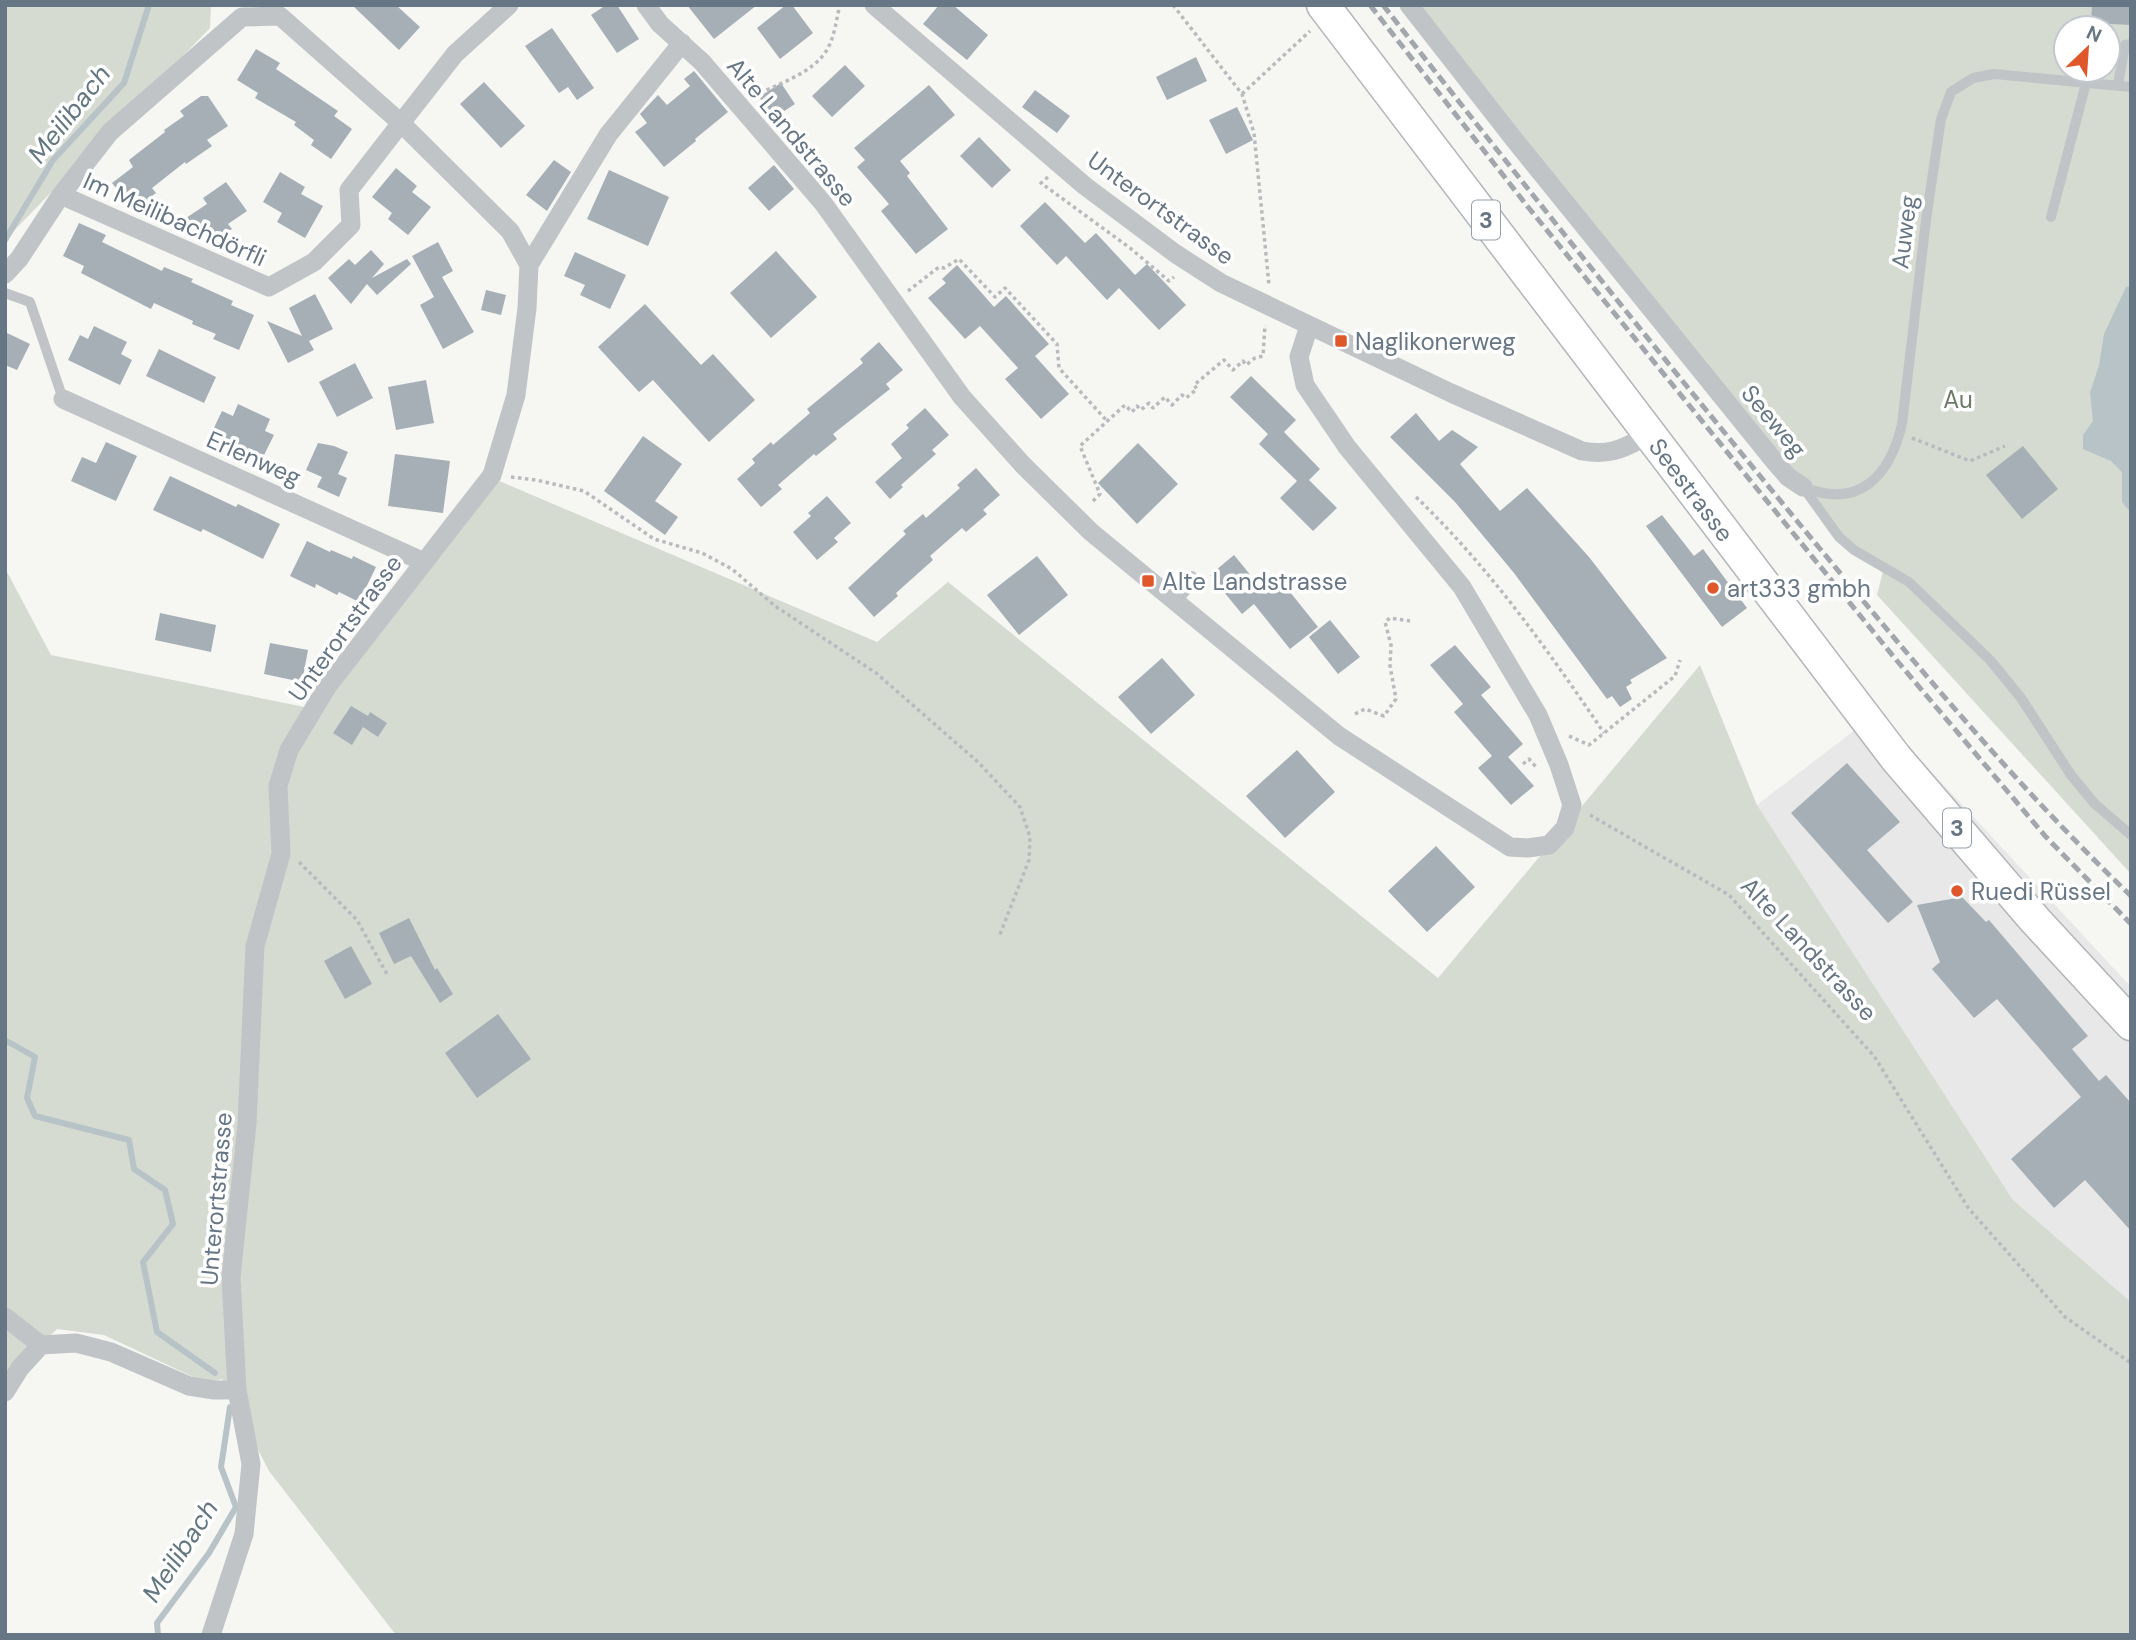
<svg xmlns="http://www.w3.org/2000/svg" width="2136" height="1640" font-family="'DM Sans',sans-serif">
<rect width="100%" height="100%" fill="#f6f6f3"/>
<path fill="#e7e8e7" d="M1877,713L2131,987V1302L2013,1200L1757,805Z"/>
<path fill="#d6dbd2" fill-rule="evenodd" d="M5,5H211L210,28L5,240Z
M1409,5H2131V874L1877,595L1883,571L1854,550ZM2066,28H2108V70H2066Z
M497,480L877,642L948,582L1438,978L1700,665L1757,805L2013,1200L2131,1302V1635H396L269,1471L222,1379L206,1383L104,1335L57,1329L41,1345L5,1392V568L51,655L319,710Z"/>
<path fill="#b8c3c8" d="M2131,286V513L2122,502V472L2111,461L2083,449V435L2093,421L2090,393L2099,365L2104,334L2126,287Z"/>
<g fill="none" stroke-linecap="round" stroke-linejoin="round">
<path stroke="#b8c3c8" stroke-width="6" d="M5,240L53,160L124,83L149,5
M5,1040L35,1057L27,1098L35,1116L129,1140L134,1169L165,1190L173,1224L143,1262L157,1332L215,1373
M158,1635L157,1623L209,1553L236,1507L221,1467L230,1407"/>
</g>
<path fill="#a6afb5" d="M352,5H396L420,27L399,50Z
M606,5H617L639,39L617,53L591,15Z
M687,5H757L714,39Z
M786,5H792L813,33L780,59L757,28Z
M939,5H953L988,35L967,60L923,24Z
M2092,5H2131V25L2091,23Z
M552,28L594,88L577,100L568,87L559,93L525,46Z
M256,49L280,63L276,69L338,111L334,116L352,129L331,159L311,145L314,140L294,125L296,122L255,98L258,93L237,80Z
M1196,57L1207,81L1167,100L1156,77Z
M845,65L865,86L832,117L812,96Z
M694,71L728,112L695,139L696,141L664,167L635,132L647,123L640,114L658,95L667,105L690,86L684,79Z
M484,82L525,126L501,148L460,104Z
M781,83L795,104L775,117L759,97Z
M929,85L955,115L900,161L910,173L907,176L948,229L916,254L881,211L889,204L857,167L865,160L854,148Z
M1035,90L1070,116L1057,133L1022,107Z
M201,96H208L228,126L207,140L212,146L186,164L185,162L152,188L156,193L134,210L112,183L133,167L129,160L165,132L164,130L184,116L180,111Z
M1237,107L1253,140L1226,154L1209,120Z
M979,137L1011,170L992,188L960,156Z
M554,160L571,172L547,211L526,195Z
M774,165L794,189L769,211L748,188Z
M396,168L417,186L412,192L431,207L408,235L388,219L392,213L372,197Z
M609,170L669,197L648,246L587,219Z
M280,172L305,187L301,194L323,206L305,238L277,222L282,213L263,202Z
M226,182L247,211L228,224L232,229L207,246L186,218L207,204L203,198Z
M1045,202L1085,243L1096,233L1135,275L1147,264L1186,305L1159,330L1119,288L1107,300L1066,256L1057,265L1020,226Z
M79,223L106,235L102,242L162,271L164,267L193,279L191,282L233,301L231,305L254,315L239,350L213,339L216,334L192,324L193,321L154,303L151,309L81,273L84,266L63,256Z
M438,242L453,271L442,277L474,332L443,349L420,305L434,297L412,256Z
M371,250L384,264L372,278L407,259L411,264L377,295L367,284L351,304L328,278L349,259L355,265Z
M776,251L817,297L771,338L730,293Z
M575,252L626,275L610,309L580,295L585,285L564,276Z
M957,265L994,307L1006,296L1049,344L1035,356L1069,394L1041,419L1005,379L1018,368L980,326L965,339L928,298L946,283L942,279Z
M486,290L506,295L501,315L481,310Z
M315,294L333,329L309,341L314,350L288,363L267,321L302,336L289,308Z
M645,304L701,365L713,354L755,400L709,442L653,380L639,392L598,347Z
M94,326L127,342L121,354L132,360L120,385L68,360L80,335L88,339Z
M5,332L30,344L17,370L5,365Z
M879,342L903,370L886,384L890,389L833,434L837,439L816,456L814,454L778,485L782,489L761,507L737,479L755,463L752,459L771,442L773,445L810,413L807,409L863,363L860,359Z
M159,349L216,377L204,403L146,376Z
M355,363L373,398L337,417L319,382Z
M1251,376L1296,420L1284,432L1320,469L1309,480L1337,508L1313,531L1280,498L1297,481L1259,444L1268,434L1230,397Z
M426,380L434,423L396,430L388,387Z
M238,404L270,419L265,431L274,435L262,459L211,434L222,411L233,416Z
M925,408L949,435L932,450L936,454L901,485L903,487L890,499L875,482L902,458L891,444L909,428L906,425Z
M1416,413L1439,441L1452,430L1478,447L1460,464L1500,511L1527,488L1589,557L1667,658L1630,680L1632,683L1626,687L1632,699L1620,707L1612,696L1607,699L1514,573L1455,502L1390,437Z
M643,436L682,464L655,501L678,517L665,535L604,491Z
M106,442L137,456L116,501L71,481L82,457L96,463Z
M318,443L334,446L348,452L338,474L347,478L339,497L317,487L322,477L306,470Z
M1138,443L1178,484L1137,524L1098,483Z
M2023,446L2058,489L2022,519L1986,475Z
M395,454L450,461L443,513L388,506Z
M976,468L1000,495L983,510L987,514L966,532L962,528L930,556L933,560L896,593L898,596L874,617L848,588L906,534L903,531L923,514L926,518L960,488L957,485Z
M170,476L236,507L238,504L280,524L263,559L203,529L201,532L153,510Z
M827,496L851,523L834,538L838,542L817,560L793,532L811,516L808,513Z
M1662,515L1694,556L1703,549L1747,608L1722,627L1646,526Z
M307,541L330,552L331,550L352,559L353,556L376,567L359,602L339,592L337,595L316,584L315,588L290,576Z
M1234,555L1266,594L1282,582L1318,627L1290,649L1254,604L1242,614L1210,575Z
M1037,556L1068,595L1019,635L987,595Z
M160,613L216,625L211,652L155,640Z
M1330,620L1360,657L1338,674L1309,637Z
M270,643L308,650L302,682L264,674Z
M1455,645L1491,687L1481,695L1523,744L1508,757L1534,786L1511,805L1478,768L1492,756L1454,712L1463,704L1430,665Z
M1162,658L1195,695L1151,734L1118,697Z
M351,706L368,716L370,712L387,723L378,737L363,727L352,745L333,733Z
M1297,750L1335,792L1285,838L1246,796Z
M1847,763L1900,822L1867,850L1913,902L1888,923L1791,813Z
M1436,846L1475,887L1427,932L1388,891Z
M1962,897L1986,922L1989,920L2088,1036L2072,1049L2099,1081L2106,1075L2131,1103V1231L2085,1180L2054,1208L2011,1159L2081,1097L1997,999L1974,1018L1932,969L1940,962L1917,905Z
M409,918L435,970L437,968L453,994L440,1003L411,956L394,964L379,933Z
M351,946L372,984L345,999L324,961Z
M498,1014L531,1059L477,1098L445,1053Z"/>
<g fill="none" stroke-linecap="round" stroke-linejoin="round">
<g stroke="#b1b6ba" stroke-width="35">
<g id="primary">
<path id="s1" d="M1323,5L1896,758L2035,920L2131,1024"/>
</g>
</g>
<path stroke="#b8bbbe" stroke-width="3.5" stroke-dasharray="3.5 3.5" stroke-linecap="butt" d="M1173,5L1242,94L1254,133L1269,285
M1242,94L1310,31
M754,96C777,84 815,73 828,48C835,35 836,20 840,5
M1048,177L1041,183L1130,248L1169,281L1174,277
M908,291L939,267L944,268L959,259L995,297L1005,288L1057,344L1059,368L1107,421
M1912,438L1970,461L2005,446
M511,477L536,480L584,491L654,539L702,553L732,569L775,606L876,673L978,762L1020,807L1030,837L1029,860L999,937
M1416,497C1489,567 1548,650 1604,733
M1093,501L1100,494L1080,446L1125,405L1132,412L1137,406L1141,410L1149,403L1153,408L1165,397L1172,405L1182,395L1186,398L1197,389L1194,385L1224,360L1233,370L1243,361L1246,365L1255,358L1263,356L1265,325
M1355,714L1365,709L1384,716L1396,699L1390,666L1391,645L1385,622L1390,618L1410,621
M1569,736L1589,745L1675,676L1680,660
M1523,764L1529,759L1536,767L1538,766
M1590,815L1729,895L1874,1056L1969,1209L2065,1317L2131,1363
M299,862L357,920L388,976"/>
<path stroke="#c0c4c7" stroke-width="10" d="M2118,85L2125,45L2131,44
M2051,217L2086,83
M5,293L30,302L63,399
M1803,487C1859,510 1890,476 1902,424L1926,220L1941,119L1951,92L1973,78L1994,74L2131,87
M1803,487L1839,537L1854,550L1909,582L1990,660L2021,698L2071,775L2095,804L2131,835
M1175,603L1193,583L1192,576"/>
<path stroke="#c0c4c7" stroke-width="19" d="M646,5L660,24L702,62L823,203L962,397L1023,465L1091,532L1339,736L1510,847L1528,848L1549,845L1565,828L1572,805L1559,765L1538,715L1462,587L1347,447L1305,385L1299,357L1309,326
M874,5L1085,186L1176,254L1221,283L1451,393L1582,451C1612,456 1623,448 1649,435
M1409,5L1513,138L1775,462L1788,477L1803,487
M280,16L401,123L349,190L351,225L314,262L269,287L61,195L110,132L242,17Z
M529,265L608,135L682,43
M5,274L19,259L61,195
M63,399L424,562
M5,1317L41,1345
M5,1392L20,1368L41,1345L76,1343L111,1352L189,1386L214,1390H237
M211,1635L244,1534L251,1464L237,1390L231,1277L247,1124L255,946L281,854L278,786L289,750L327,687L492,475L516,395L527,308L529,265L510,231L401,123L455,54L509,5"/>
<use href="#primary" stroke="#fff" stroke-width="32"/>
<path stroke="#a1a7ad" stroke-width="5" stroke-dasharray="10 5" stroke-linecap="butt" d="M1370,5L1528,207L1893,656L2046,837L2131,924
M1383,5C1519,179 1657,351 1797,521C1904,650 2010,780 2131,896"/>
</g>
<g fill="#de582b" stroke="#fff" stroke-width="2.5">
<rect x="1334" y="334" width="14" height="14" rx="3.5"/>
<rect x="1141" y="574" width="14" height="14" rx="3.5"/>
<circle cx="1713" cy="588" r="7"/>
<circle cx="1957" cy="891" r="7"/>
</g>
<g text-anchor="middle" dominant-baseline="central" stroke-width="7" stroke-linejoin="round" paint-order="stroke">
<g fill="#fff" stroke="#949fa9" stroke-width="2">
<rect x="1472" y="200.5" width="28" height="39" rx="5"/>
<rect x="1943" y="808.5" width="28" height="39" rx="5"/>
</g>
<g font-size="23" font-weight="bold" fill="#667684">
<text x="1486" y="220">3</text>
<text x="1957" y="828">3</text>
</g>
<g font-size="24" fill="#667684" stroke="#fff">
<text transform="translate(792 132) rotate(50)">Alte Landstrasse</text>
<text transform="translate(1161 208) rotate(36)">Unterortstrasse</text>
<text transform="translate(175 219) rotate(24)">Im Meilibachdörfli</text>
<text transform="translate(1904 232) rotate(-83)">Auweg</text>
<text transform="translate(1774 421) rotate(50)">Seeweg</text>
<text transform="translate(254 458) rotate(24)">Erlenweg</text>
<text stroke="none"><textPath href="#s1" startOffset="609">Seestrasse</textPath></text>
<text transform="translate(345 628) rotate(-54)">Unterortstrasse</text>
<text transform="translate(1809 949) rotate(47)">Alte Landstrasse</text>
<text transform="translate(216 1199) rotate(-85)">Unterortstrasse</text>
</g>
<g font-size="24" fill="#667684" stroke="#fff" text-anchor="start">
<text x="1355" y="341">Naglikonerweg</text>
<text x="1162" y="581">Alte Landstrasse</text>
<text x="1727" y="588">art333 gmbh</text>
<text x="1971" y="891">Ruedi Rüssel</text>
</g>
<g font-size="24" fill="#697b65" stroke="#fff">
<text x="1958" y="399">Au</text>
</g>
<g font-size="26" font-style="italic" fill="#627780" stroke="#fff">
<text transform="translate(69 114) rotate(-52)">Meilibach</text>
<text transform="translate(180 1551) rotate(-57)">Meilibach</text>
</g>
</g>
<rect width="2136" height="1640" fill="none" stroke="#667684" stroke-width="14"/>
<g transform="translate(2087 49) rotate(25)"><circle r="33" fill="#ffffff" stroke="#c2c8ce" stroke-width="2"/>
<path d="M0-5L12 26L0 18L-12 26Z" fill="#de582b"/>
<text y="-10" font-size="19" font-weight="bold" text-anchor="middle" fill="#667684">N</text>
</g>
</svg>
